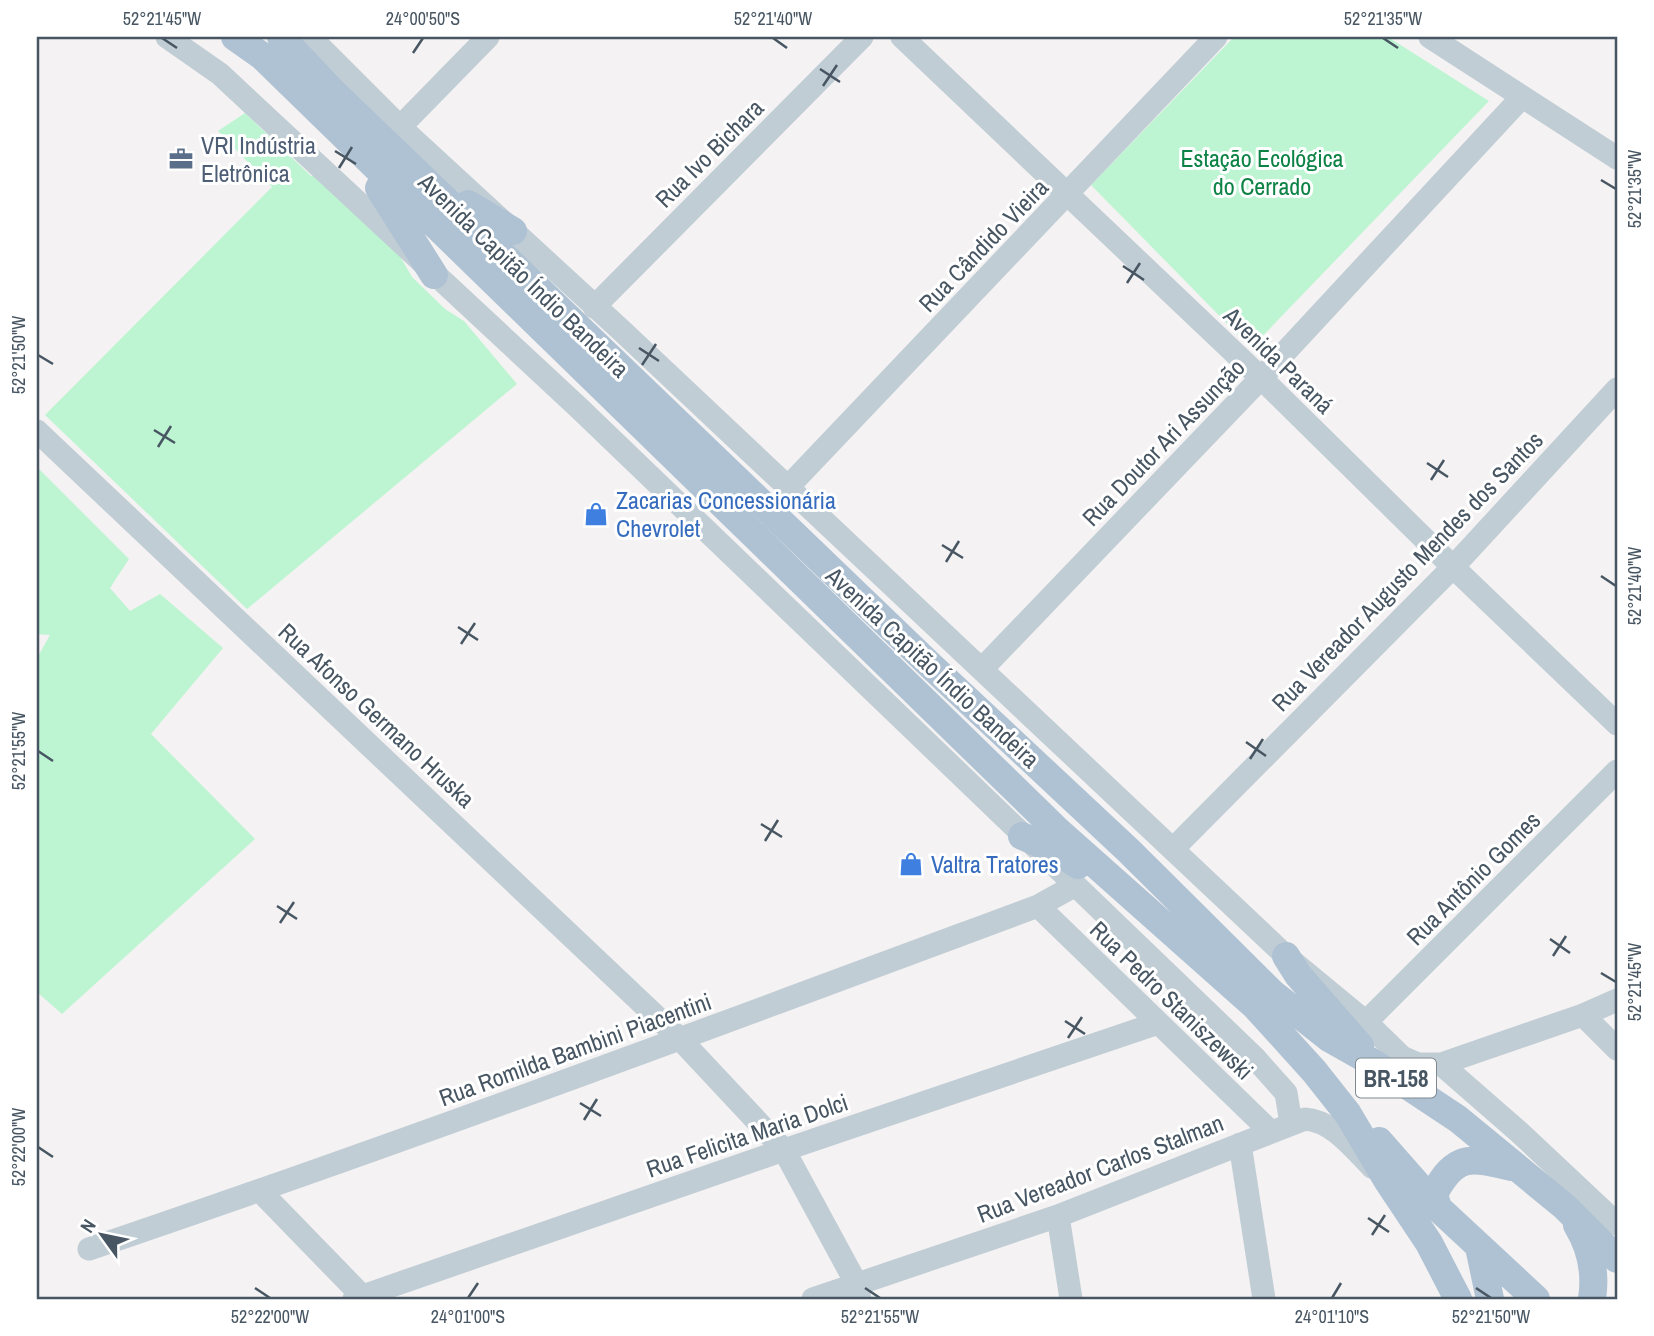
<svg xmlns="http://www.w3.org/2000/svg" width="1654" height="1336" font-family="'Archivo Narrow',sans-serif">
<rect width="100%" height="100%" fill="#f4f2f2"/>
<path fill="#bdf5d2" d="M1234,37H1388L1489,101L1251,348L1091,185Z
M245,113L311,176L330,172L401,258L412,277L445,309L464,321L517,384L247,609L45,415L272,187L218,131Z
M37,467L129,559L110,588L130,611L160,594L223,648L151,734L255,839L62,1014L37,992V658L50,635L37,634Z"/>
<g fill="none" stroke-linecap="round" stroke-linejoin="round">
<path stroke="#c1cdd5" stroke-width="23" d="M167,37L220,74L579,408L1254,1057L1286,1093L1291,1123
M310,37L400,127L621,330L1286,956L1366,1022L1402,1057L1418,1064H1441L1583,1015L1617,1000
M902,37L1261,378L1453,567L1617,724
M1430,37L1617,158
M400,127L488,37
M594,307L862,37
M37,431L680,1039L784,1150L856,1283L860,1299
M787,488L1216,37
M982,669L1261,378L1522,97
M1174,848L1453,567L1617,389
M1038,906L1270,1131
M1583,1015L1617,1049
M1366,1022L1617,771
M1441,1064L1519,1132L1617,1224
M1240,1144L1264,1299
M260,1191L365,1299
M1058,1216L1071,1299
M89,1249C408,1141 723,1023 1038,906L1074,886
M354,1299L784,1150L1158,1023
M813,1299L1058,1216L1305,1119C1333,1121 1353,1148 1372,1167"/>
<path stroke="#afc2d3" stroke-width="28" d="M235,37L262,56L1058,831L1255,1006L1314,1071L1348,1114L1387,1180L1429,1243L1458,1299
M281,37L332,91L930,665L1129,851L1272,993L1329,1038L1375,1064L1458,1119L1565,1207L1617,1259
M379,188L434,275
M468,204L513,231
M1022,836L1057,851L1078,865
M1286,956L1298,975L1360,1046
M1379,1141L1438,1208L1536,1299
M1438,1208L1434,1194C1456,1152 1472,1158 1512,1167
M1577,1225C1591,1248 1596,1273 1592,1299
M1479,1247L1490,1299"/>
</g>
<path fill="none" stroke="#475662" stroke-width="2.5" d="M162,38L177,48M773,38L787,48M1383,38L1398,48M413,53L423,38M820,69L840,82M823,86L837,65M335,151L356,164M339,168L352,147M1601,180L1616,189M1123,266L1144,280M1127,283L1140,263M639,348L659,361M38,355L53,364M642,365L656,344M154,430L175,443M158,447L171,426M1427,463L1448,477M1431,480L1444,460M942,545L963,558M946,562L959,541M1601,576L1616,586M458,627L478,640M461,644L475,623M1246,742L1266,756M38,751L53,761M1250,759L1263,739M761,824L782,837M765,841L778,820M277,906L297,919M280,923L294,902M1550,939L1570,953M1553,956L1566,936M1601,973L1616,982M1065,1021L1085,1034M1068,1038L1082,1017M580,1103L601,1116M584,1120L597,1099M38,1147L53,1157M1368,1218L1389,1232M1372,1235L1385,1215M255,1288L270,1298M865,1288L880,1298M1476,1288L1491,1298M468,1298L478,1283M1332,1298L1341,1283"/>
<defs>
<g id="office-bare" transform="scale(1.89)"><path d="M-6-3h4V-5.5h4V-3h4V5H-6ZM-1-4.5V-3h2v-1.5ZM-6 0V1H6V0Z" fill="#5c6f8a" stroke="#fff" stroke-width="2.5" paint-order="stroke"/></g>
<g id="shop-bare" transform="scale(1.89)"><path d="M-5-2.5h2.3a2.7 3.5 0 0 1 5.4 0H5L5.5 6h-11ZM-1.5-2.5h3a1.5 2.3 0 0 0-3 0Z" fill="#3f7fe0" stroke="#fff" stroke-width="2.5" paint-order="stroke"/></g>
</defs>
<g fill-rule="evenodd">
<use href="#office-bare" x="181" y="159"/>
<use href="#shop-bare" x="596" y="514"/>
<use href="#shop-bare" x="911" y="864"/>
</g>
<g text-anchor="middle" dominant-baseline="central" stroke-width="6" stroke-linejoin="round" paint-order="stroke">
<rect fill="#fff" stroke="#7e8991" stroke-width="2" x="1356" y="1058.5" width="80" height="39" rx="5"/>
<g font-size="23" font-weight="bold" fill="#475662">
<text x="1396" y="1078">BR-158</text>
</g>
<g font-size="24" fill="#4e5e75" stroke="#fff" text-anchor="start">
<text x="201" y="145">VRI Indústria<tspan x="201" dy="28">Eletrônica</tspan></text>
</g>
<g font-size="24" fill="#475662" stroke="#fff">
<text transform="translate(709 153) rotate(-45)">Rua Ivo Bichara</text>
<text transform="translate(983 245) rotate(-46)">Rua Cândido Vieira</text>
<text transform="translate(524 275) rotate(44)">Avenida Capitão Índio Bandeira</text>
<text transform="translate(1279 360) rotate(44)">Avenida Paraná</text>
<text transform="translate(1163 442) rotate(-46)">Rua Doutor Ari Assunção</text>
<text transform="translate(1407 571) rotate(-46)">Rua Vereador Augusto Mendes dos Santos</text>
<text transform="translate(933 667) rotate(43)">Avenida Capitão Índio Bandeira</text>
<text transform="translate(377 715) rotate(43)">Rua Afonso Germano Hruska</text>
<text transform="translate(1473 878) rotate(-45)">Rua Antônio Gomes</text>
<text transform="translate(1172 1000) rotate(44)">Rua Pedro Staniszewski</text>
<text transform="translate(575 1049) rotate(-20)">Rua Romilda Bambini Piacentini</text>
<text transform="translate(747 1135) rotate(-19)">Rua Felicita Maria Dolci</text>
<text transform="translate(1100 1168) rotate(-21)">Rua Vereador Carlos Stalman</text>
</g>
<g font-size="24" fill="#0c8245" stroke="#fff">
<text x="1262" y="158">Estação Ecológica<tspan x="1262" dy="28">do Cerrado</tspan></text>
</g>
<g font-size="24" fill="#366cbe" stroke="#fff" text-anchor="start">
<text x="616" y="500">Zacarias Concessionária<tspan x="616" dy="28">Chevrolet</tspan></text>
<text x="931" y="864">Valtra Tratores</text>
</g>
</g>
<rect width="1654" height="1336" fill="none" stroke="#ffffff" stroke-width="77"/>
<g transform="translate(102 1235) rotate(303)" stroke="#ffffff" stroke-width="5" paint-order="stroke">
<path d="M0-5L12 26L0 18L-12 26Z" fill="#475662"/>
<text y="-10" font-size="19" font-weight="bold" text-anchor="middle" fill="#475662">N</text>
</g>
<rect x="38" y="38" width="1578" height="1260" fill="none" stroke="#475662" stroke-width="2.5"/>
<g font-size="18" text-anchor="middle" fill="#475662">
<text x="162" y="25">52°21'45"W</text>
<text x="423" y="25">24°00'50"S</text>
<text x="773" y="25">52°21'40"W</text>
<text x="1383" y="25">52°21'35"W</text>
<text transform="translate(1635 189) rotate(-90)" y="6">52°21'35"W</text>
<text transform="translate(19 355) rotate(-90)" y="6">52°21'50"W</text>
<text transform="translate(1635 586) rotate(-90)" y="6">52°21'40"W</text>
<text transform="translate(19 751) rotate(-90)" y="6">52°21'55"W</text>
<text transform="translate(1635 982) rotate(-90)" y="6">52°21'45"W</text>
<text transform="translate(19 1147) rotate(-90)" y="6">52°22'00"W</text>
<text x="270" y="1323">52°22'00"W</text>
<text x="468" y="1323">24°01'00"S</text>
<text x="880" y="1323">52°21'55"W</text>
<text x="1332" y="1323">24°01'10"S</text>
<text x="1491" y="1323">52°21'50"W</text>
</g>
</svg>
